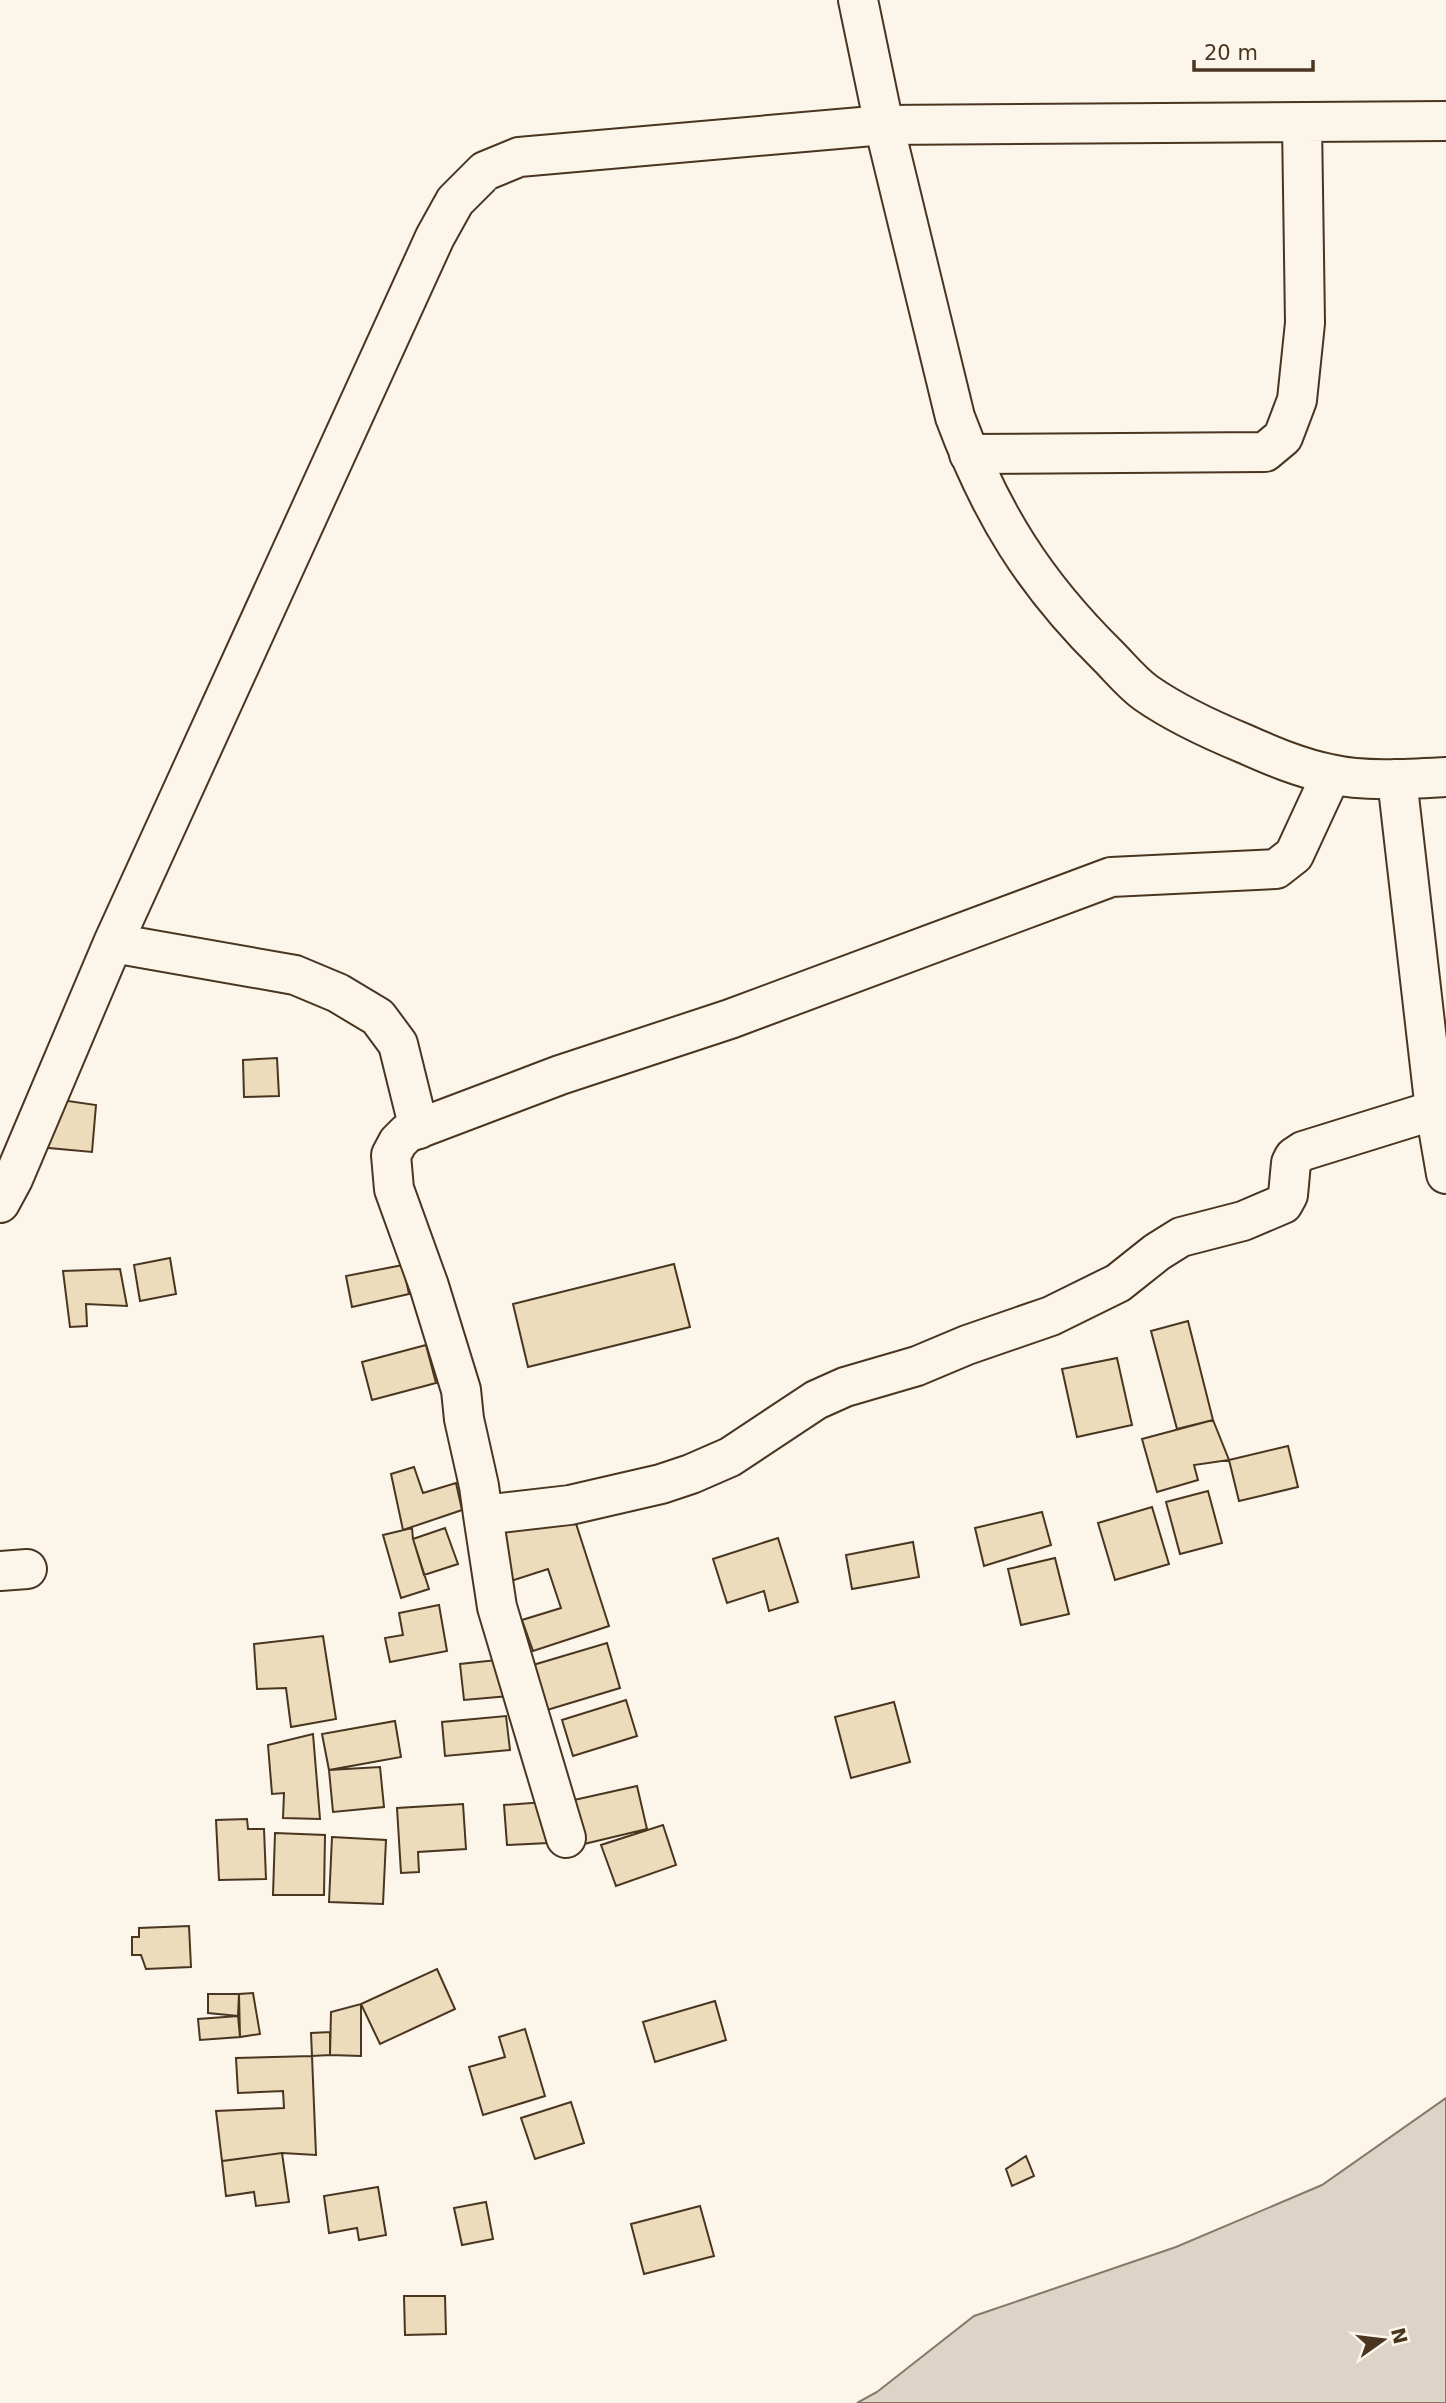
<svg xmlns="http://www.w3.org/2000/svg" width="1446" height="2403" font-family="'DejaVu Sans',sans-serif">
<rect width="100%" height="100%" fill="#fbf6e9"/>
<path fill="#dcd4c6" stroke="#887966" stroke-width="2" d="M1446,2098V2403H857L877,2392L974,2316L1176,2247L1322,2185Z"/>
<path fill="#ecdcbc" stroke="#4a3520" stroke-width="2" d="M277,1058L279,1096L244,1097L243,1060Z
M47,1098L96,1105L92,1152L38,1147Z
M170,1258L176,1294L140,1301L134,1265Z
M674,1264L690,1327L528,1367L513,1304Z
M403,1265L409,1294L352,1307L346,1276Z
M120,1269L127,1306L86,1304L87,1326L70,1327L63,1271Z
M1188,1321L1213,1420L1177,1429L1151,1331Z
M426,1345L436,1383L372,1400L362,1362Z
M1117,1358L1132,1425L1077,1437L1062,1369Z
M1213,1420L1229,1460L1194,1465L1198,1480L1157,1492L1142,1439Z
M1288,1446L1298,1487L1239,1501L1229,1460Z
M414,1467L423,1493L456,1483L462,1510L403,1530L391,1474Z
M1208,1491L1222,1543L1180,1554L1166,1502Z
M570,1505L609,1626L533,1651L522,1620L561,1608L548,1569L511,1581L494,1529Z
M1152,1507L1169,1564L1115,1580L1098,1523Z
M1042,1512L1051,1545L984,1566L975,1528Z
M412,1528L413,1539L429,1589L401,1598L383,1535Z
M445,1528L458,1564L424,1575L413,1539Z
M778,1538L798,1602L769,1611L764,1591L727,1603L713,1559Z
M913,1542L919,1577L852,1589L846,1555Z
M1055,1558L1069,1614L1021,1625L1008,1569Z
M439,1605L447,1651L390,1662L385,1638L403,1635L399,1613Z
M323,1636L336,1719L291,1727L286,1688L257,1689L254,1644Z
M607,1643L620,1688L547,1710L533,1665Z
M506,1659L509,1696L464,1700L460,1664Z
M626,1700L637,1736L573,1756L562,1720Z
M894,1702L910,1762L851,1778L835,1717Z
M506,1716L510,1750L445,1756L442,1722Z
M395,1721L401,1757L329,1770L322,1734Z
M313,1734L320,1819L283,1818L284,1793L272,1794L268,1745Z
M380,1767L384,1807L333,1812L329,1770Z
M637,1786L647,1829L584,1844L574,1800Z
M545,1802L548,1843L507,1845L504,1805Z
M463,1804L466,1849L418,1852L419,1872L401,1873L397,1808Z
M247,1819L248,1829H264L266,1879L219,1880L216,1820Z
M663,1825L676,1865L616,1886L601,1845Z
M275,1833L325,1835L324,1895H273Z
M332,1837L386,1840L383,1904L329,1902Z
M189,1926L191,1967L146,1969L141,1955H132V1937H139V1928Z
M437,1969L455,2009L380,2044L361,2004Z
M253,1993L260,2034L240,2037L239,1994Z
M208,1994H239L238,2016L208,2013Z
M715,2001L726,2040L655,2062L643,2022Z
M361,2004V2056L330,2055L331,2012Z
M238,2016L240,2037L200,2040L198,2019Z
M525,2029L545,2096L483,2115L469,2067L505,2057L499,2037Z
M330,2032V2055L312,2056L311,2033Z
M312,2056L316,2155L282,2153L222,2161L216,2111L284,2108L283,2091L238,2093L236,2058Z
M571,2102L584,2143L535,2159L521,2118Z
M282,2153L289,2202L256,2206L254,2192L226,2196L222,2161Z
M1026,2156L1034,2176L1012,2186L1006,2169Z
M378,2187L386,2235L359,2240L357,2228L329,2233L324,2196Z
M486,2202L493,2239L462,2245L454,2208Z
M700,2206L714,2256L644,2274L631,2224Z
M404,2296H445L446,2334L405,2335Z"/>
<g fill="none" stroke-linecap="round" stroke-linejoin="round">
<g stroke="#4a3520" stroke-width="42">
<path id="minor" d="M969,454L1265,452L1283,437L1297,400L1305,323L1302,123
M1331,775L1294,855L1276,869L1111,877L730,1019L560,1075L407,1133L398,1142L391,1155L394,1189L429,1286L461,1390L464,1419L479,1486L483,1515L570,1505L661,1484L691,1474L730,1457L816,1400L845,1387L917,1366L967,1345L1051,1316L1118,1283L1157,1252L1181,1237L1243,1221L1283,1204L1288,1195L1291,1163L1294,1157L1303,1151L1435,1110
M1397,779L1435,1110L1446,1174
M113,943L295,975L338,993L378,1017L398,1044L419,1129
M0,1203L13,1179L113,943L435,237L455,201L485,171L519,157L884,125L1446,121
M483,1515L497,1607L566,1838
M0,1571L27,1569"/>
</g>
<g stroke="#4a3520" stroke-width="42">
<path id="highway" d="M858,0L884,125L955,417C991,514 1034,583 1108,656C1120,668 1132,683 1146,693C1176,714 1211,730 1245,744C1272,756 1300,768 1330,774C1364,782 1410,779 1446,777"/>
</g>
<use href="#minor" stroke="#fbf6e9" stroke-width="38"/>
<use href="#highway" stroke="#fbf6e9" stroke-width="38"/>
</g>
<g transform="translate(1383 2340) rotate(76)" stroke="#fbf6e9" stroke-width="5" paint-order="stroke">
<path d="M0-5L12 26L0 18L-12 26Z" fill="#4a3520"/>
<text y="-10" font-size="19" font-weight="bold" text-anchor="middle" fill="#4a3520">N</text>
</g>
<path d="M1194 60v10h119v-10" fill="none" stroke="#4a3520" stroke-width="3.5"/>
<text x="1204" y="60" font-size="21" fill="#4a3520" stroke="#fbf6e9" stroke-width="5" paint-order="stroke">20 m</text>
</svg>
